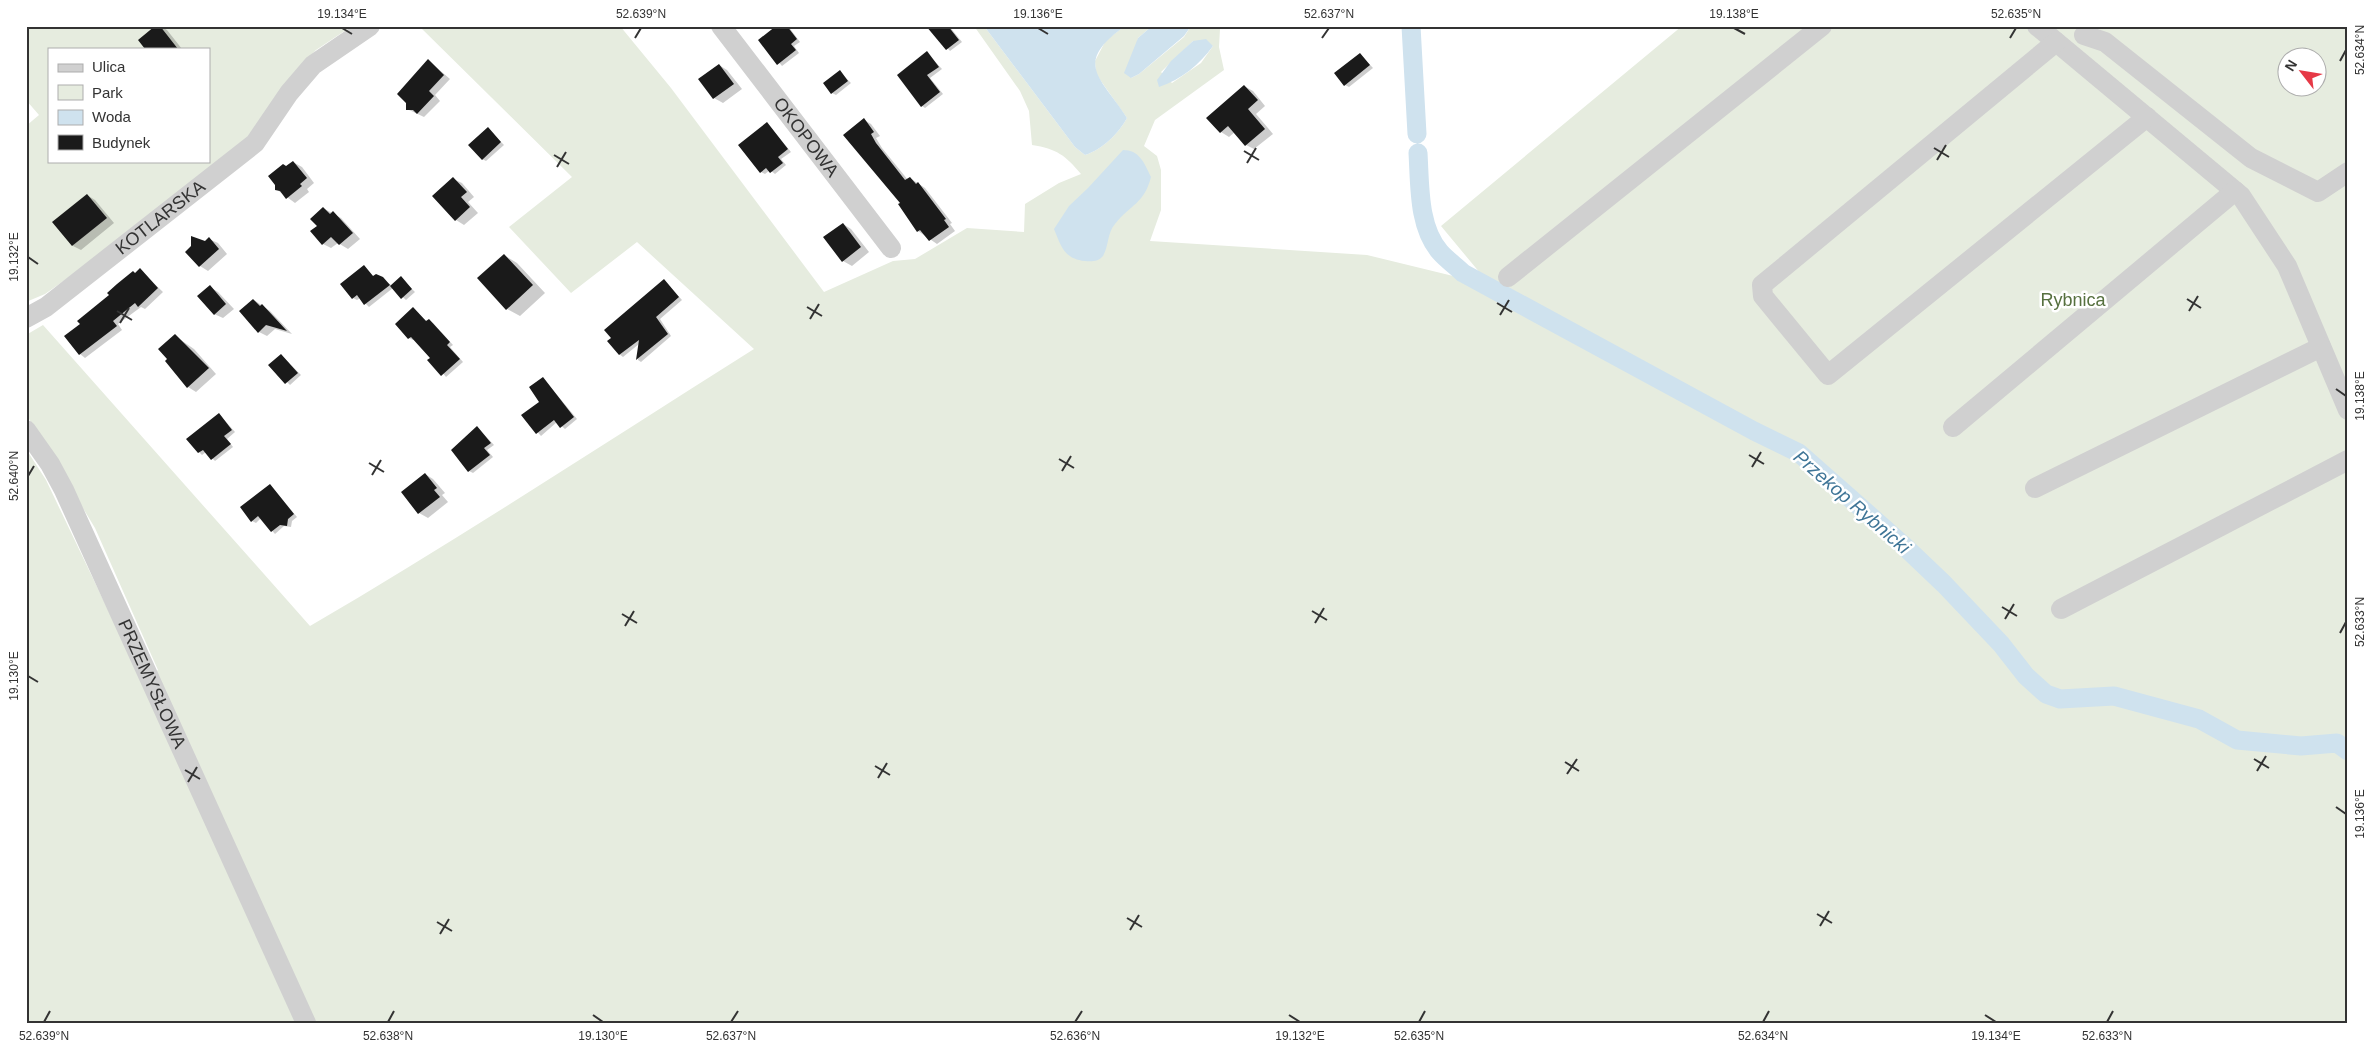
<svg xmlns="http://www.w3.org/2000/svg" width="2374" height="1049" font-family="Arial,sans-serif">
<rect width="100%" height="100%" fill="#fff"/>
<path fill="#e6ecdf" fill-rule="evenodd" d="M26,26H352L316,50L289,79L257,133L82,268L45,294L26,302V126L39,115L26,100ZM49,49H209V161H49Z
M419,26H620L671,88L824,292L893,261L915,259L967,228L1024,232L1025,204L1059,183L1081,174C1065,155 1057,149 1032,145L1029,111L1020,91L974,26H984L1075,147L1085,155C1102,150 1119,133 1127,118L1096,74L1095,61L1106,40L1125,26H1152L1138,38L1131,78L1139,74L1184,37L1191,26H1218L1220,29L1219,47L1224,70L1155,120L1144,146L1157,156L1161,170V210L1150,241L1367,255L1490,285L1441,226L1682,26H2348V1023H26V449L46,480L141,679L158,670L95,528L26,414V335L43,325L310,626C461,538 606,442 754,349L637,242L571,293L509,227L572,177ZM1193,41L1213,46L1201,63L1172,83L1161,72ZM2286,58H2316V88H2286Z"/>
<path fill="#cfe2ee" d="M984,26H1125C1072,64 1101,77 1127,118C1119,133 1102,150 1085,155L1075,147Z
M1152,26H1191L1184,36L1139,74L1131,78L1124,73L1138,38Z
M1206,39L1213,46C1199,65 1182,79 1159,87L1157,80L1171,61L1193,41Z
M1123,150C1139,150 1144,162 1151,177C1144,204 1131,204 1115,224C1107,233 1109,246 1103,256C1099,261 1092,262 1085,261C1064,259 1061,246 1054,229L1069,206L1088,188Z"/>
<path fill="#0003" d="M160,26L167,30L182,49H146Z
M778,26H788L800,42L794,46L799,53L782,66L760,40Z
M928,26H949L962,42L950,51Z
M927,53L942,69L930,78L943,94L925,108L922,106Z
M1360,54L1373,68L1349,87L1345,85Z
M429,61L450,79L435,95L440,101L424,117L407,109Z
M719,65L727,70L742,89L723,103L714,98L700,79Z
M840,72L851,83L836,95L832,93Z
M1244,86L1253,91L1265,106L1256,114L1273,134L1254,149L1246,145L1235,132L1229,137L1221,132L1208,118Z
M864,120L871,124L880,136L876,138L882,148L908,180L910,178L925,188L952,223L950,224L955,231L937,244L918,231L902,203Z
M767,123L791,152L781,159L786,165L775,174L770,170L765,174L761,172Z
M488,129L504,145L486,161L482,159Z
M293,162L302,167L314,183L307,189L309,192L295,203L276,189V185L287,167Z
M453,179L462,183L474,197L468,202L478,213L464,225L456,220L434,196Z
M87,195L95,200L114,223L81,250L73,246Z
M323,208L341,218L360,239L348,249L338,243L331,248L323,244L318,226Z
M843,224L851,229L869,252L852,266L843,261L825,238Z
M209,239L218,243L227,254L208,271L200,266L205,242Z
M504,255L517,263L545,293L520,316L507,309Z
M364,267L374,277L382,278L392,286L401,278L415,292L406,300L393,288L369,307L360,298L357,300L353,298Z
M140,270L163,292L145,309L141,307L118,324L122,330L85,358L80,354L81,325Z
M664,280L682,300L660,319L671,336L641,362L638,360L639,344L623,357L619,354Z
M210,287L218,292L234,309L223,318L214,314Z
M254,300L270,311L292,334L275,329L267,336L259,332Z
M413,309L427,322L429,320L433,323L453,345L450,347L463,362L446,377L415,339L413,340L409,338Z
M175,336L194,349L216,374L196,392L188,387Z
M281,355L301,375L290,385L270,365Z
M543,378L577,419L565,429L557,422L541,436L523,416L541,402Z
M219,414L235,432L227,439L233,447L215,461L206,452L202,455L199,452Z
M477,427L494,445L487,450L493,457L473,473L469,471Z
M425,474L433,479L445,493L442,495L448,502L428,518L419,513L403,492Z
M270,485L297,517L292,521L291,527L284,526L275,534L261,518L256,523L252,521Z"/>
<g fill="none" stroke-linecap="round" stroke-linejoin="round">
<path stroke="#cfe2ee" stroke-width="19" d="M1411,26L1417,134
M1418,153C1420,185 1418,227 1440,252C1447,260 1456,266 1463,273L1754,431L1799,453L1902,544L1944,584L2001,644L2026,676L2046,694L2060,699L2114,696L2199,719L2237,740L2301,746L2337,743L2348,751"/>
</g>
<path fill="#1a1a1a" d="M155,26H160L178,49H145L138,40Z
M776,26H787L797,39L791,44L796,50L777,65L758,40Z
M926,26H948L959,40L946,50Z
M927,51L939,67L927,75L940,92L921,107L897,75Z
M1360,53L1370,65L1344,86L1334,73Z
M428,59L444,75L429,91L434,96L417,114L413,110H406V103L397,94Z
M719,64L734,84L713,99L698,79Z
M840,70L848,81L831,94L823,83Z
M1244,85L1258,100L1248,109L1265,129L1245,146L1228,126L1220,133L1206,118Z
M864,118L874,132L871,134L876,143L905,180L910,177L916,184L918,182L946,219L944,220L949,227L929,241L920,230L917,232L898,204L900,203L843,135Z
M767,122L788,149L778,157L783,163L770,173L766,168L760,173L738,145Z
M488,127L501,142L482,160L468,145Z
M293,161L307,178L300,184L302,186L286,199L280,191L275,190V185L268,176L283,164L286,166Z
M453,177L467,192L461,197L470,207L455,221L432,196Z
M87,194L107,218L72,246L52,222Z
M323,207L330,214L333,211L353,233L339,245L331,237L322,245L310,231L317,226L310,219Z
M843,223L861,247L842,262L823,237Z
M191,236L205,241L209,237L219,249L199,267L185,252L191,246Z
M504,254L533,285L506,310L477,278Z
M364,265L373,276L376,274L383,277L390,285L364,305L357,295L352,299L340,284Z
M140,268L158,288L138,307L135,303L113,321L117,326L79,355L64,336L80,324L77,321L109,295L107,293L117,284L133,271L135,273Z
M401,276L412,289L401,299L390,286Z
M664,279L679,297L656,317L668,334L636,360L639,340L619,355L607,341L611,338L604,330Z
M210,285L226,304L214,315L197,296Z
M253,299L260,306L262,304L287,331L266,325L258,333L239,311Z
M413,307L426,321L429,319L450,342L447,345L460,359L441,376L427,360L430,358L411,337L408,339L395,324Z
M175,334L209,368L187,388L165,361L167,359L158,349Z
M281,354L298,373L285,384L268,365Z
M543,377L574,417L560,428L554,420L536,434L521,415L539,402L529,387Z
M219,413L232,430L224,436L231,444L211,460L203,450L198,453L186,439Z
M477,426L491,443L484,448L490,455L468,472L451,450Z
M425,473L437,488L434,490L440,497L418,514L401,492Z
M270,484L294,514L288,519L287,526L280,525L271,532L258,516L251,522L240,507Z"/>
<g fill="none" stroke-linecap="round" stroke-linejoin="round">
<g stroke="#d0d0d0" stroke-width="20">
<path id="s1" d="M721,26L891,248"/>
<path d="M2037,26L2241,196L2287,266L2348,410"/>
<path d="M2084,35L2105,42L2251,158L2318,192L2348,172"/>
<path d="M2056,42L1762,285L1763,296L1828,375L2147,117"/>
<path d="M1508,277L1822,26"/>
<path id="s2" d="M26,318L46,307L255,143L289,93L313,65L370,26"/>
<path d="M1953,427L2235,191"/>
<path id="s3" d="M26,430L50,464L64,490L306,1023"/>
<path d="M2035,488L2321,347"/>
<path d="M2061,609L2348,460"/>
</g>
</g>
<path fill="none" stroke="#333" stroke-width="2" d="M342,28L352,34M1038,28L1048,34M1734,28L1745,34M635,38L641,28M1322,38L1329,28M2010,38L2016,28M2340,61L2346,50M1934,148L1949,157M1244,151L1259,160M554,155L569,164M1937,160L1946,145M1247,163L1256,148M557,167L566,152M28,257L38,264M2187,299L2201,308M1497,303L1512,312M807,307L822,316M117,311L132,320M2189,311L2198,296M1500,315L1509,300M810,319L819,304M120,323L129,308M2336,389L2346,396M1749,455L1764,464M1059,459L1074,468M369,463L384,472M1752,467L1761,452M1062,471L1071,456M372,475L381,460M28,476L34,466M2002,607L2017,616M1312,611L1327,620M622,614L637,623M2005,619L2014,604M1315,623L1324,608M625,626L634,611M2340,633L2346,622M28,676L38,682M2254,759L2269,768M1565,762L1579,771M875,766L890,775M185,770L200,779M2257,771L2266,756M1567,774L1577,759M878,778L887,763M188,782L197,767M2336,807L2346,814M1817,914L1832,923M1127,918L1142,927M437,922L452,931M1820,926L1829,911M1130,930L1139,915M440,934L449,919M593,1015L603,1022M1289,1015L1300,1022M1985,1015L1996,1022M44,1022L50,1011M388,1022L394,1011M731,1022L738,1011M1075,1022L1082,1011M1419,1022L1425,1011M1763,1022L1769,1011M2107,1022L2113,1011"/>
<g text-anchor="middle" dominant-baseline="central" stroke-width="5" stroke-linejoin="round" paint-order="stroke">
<g font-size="18" fill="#333" stroke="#fff">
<text stroke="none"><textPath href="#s1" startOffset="140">OKOPOWA</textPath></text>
<text stroke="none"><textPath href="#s2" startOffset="168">KOTLARSKA</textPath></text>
<text stroke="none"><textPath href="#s3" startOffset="284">PRZEMYSŁOWA</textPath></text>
</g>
<g font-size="18" fill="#56703f" stroke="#fff">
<text x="2073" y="300">Rybnica</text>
</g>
<g font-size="19" font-style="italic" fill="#3f7597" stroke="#fff">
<text transform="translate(1852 502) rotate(41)">Przekop Rybnicki</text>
</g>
</g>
<rect width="2374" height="1049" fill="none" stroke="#ffffff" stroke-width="55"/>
<rect x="48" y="48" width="162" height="115" fill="#ffffff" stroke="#adadad"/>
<rect x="58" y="64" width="25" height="8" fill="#d0d0d0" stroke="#adadad"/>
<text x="92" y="72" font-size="15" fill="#333333">Ulica</text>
<rect x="58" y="85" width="25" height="15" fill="#e6ecdf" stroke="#adadad"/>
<text x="92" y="98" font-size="15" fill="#333333">Park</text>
<rect x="58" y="110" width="25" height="15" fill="#cfe2ee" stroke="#adadad"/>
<text x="92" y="122" font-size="15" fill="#333333">Woda</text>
<rect x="58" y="135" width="25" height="15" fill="#1a1a1a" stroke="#adadad"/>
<text x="92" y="148" font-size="15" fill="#333333">Budynek</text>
<g transform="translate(2302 72) rotate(301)"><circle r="24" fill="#ffffff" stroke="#adadad"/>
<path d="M0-4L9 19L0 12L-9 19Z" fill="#e63946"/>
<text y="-8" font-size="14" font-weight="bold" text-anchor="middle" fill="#333333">N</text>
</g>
<rect x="28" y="28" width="2318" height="994" fill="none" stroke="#333" stroke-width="2"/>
<g font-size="12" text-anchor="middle" fill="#333">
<text x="342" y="18">19.134°E</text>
<text x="641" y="18">52.639°N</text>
<text x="1038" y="18">19.136°E</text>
<text x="1329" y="18">52.637°N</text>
<text x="1734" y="18">19.138°E</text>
<text x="2016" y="18">52.635°N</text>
<text transform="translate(2360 50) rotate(-90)" y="4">52.634°N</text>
<text transform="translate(14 257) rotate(-90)" y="4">19.132°E</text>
<text transform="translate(2360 396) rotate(-90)" y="4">19.138°E</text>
<text transform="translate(14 476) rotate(-90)" y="4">52.640°N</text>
<text transform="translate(2360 622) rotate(-90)" y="4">52.633°N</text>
<text transform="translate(14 676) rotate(-90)" y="4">19.130°E</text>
<text transform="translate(2360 814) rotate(-90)" y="4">19.136°E</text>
<text x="44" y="1040">52.639°N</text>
<text x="388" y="1040">52.638°N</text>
<text x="603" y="1040">19.130°E</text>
<text x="731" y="1040">52.637°N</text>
<text x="1075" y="1040">52.636°N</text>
<text x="1300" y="1040">19.132°E</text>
<text x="1419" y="1040">52.635°N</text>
<text x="1763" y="1040">52.634°N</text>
<text x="1996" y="1040">19.134°E</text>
<text x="2107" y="1040">52.633°N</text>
</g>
</svg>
